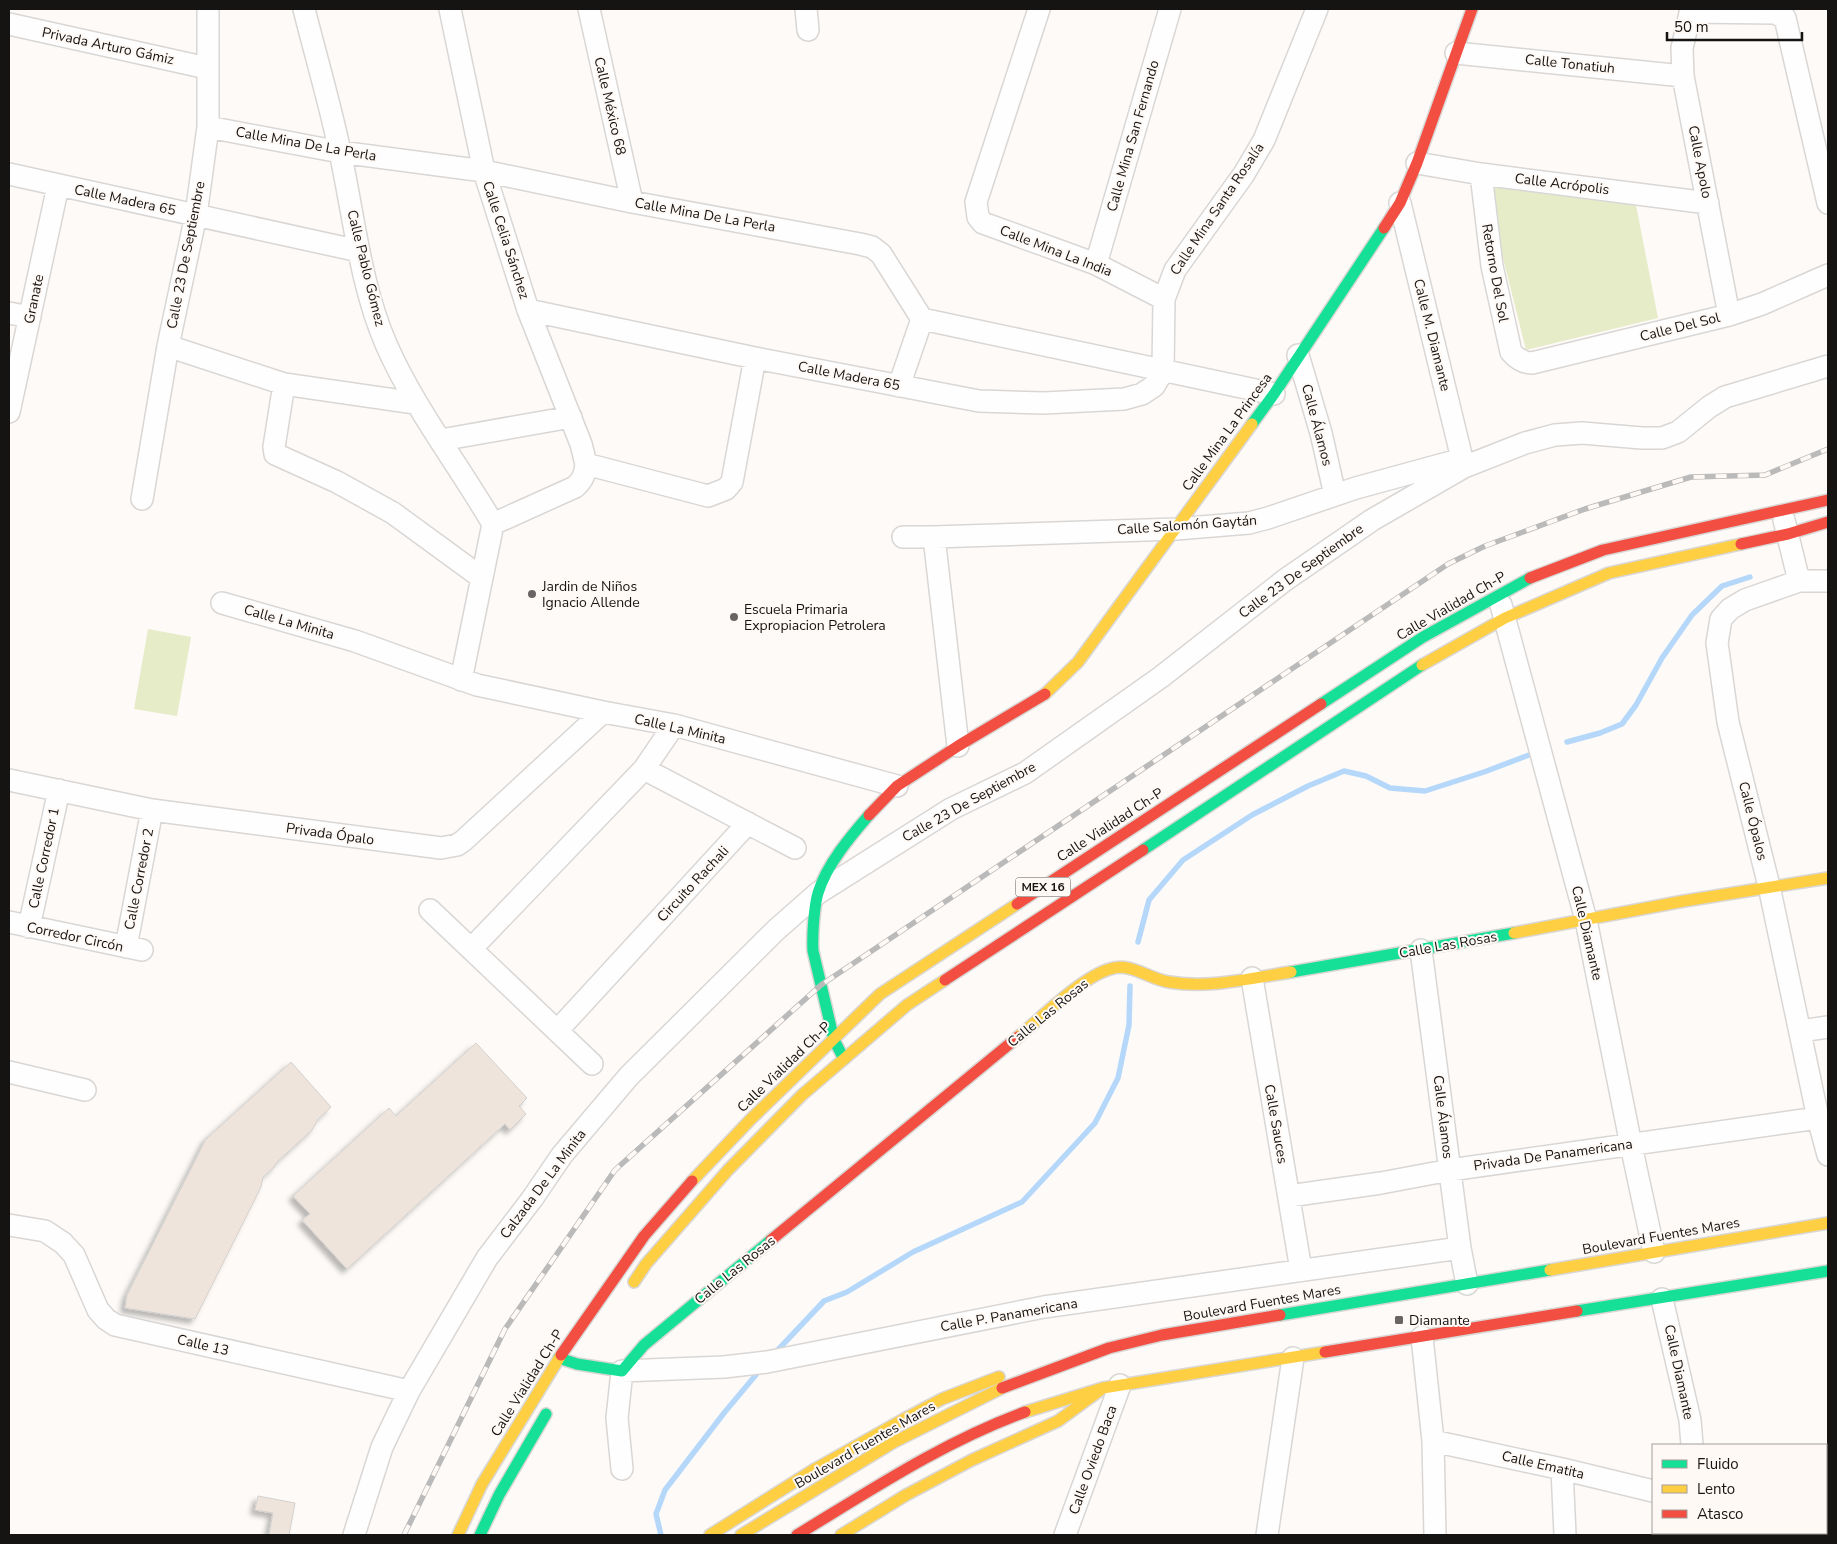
<svg xmlns="http://www.w3.org/2000/svg" width="1837" height="1544" font-family="'Nunito Sans',sans-serif">
<defs>
<filter id="shadow"><feDropShadow dx="-4.5" dy="4.5" stdDeviation="2.5" flood-color="#0004"/></filter>
</defs>
<rect width="100%" height="100%" fill="#fdfaf7"/>
<path fill="#e6ecc8" d="M1494,186L1636,205L1658,318L1526,350L1494,222Z
M148,629L191,637L177,716L134,709Z"/>
<g fill="none" stroke-linecap="round" stroke-linejoin="round">
<path stroke="#b5d8fa" stroke-width="5.5" d="M1567,742L1600,733L1622,724L1636,705L1662,658L1692,615L1722,586L1750,577
M1138,942L1149,900L1183,860L1252,815L1308,786L1344,771L1366,776L1390,788L1425,791L1484,772L1529,755
M774,1354L824,1301L847,1292L913,1252L1022,1202L1095,1123L1118,1078L1129,1025L1130,986
M661,1535L656,1514L665,1490L724,1413L760,1370"/>
</g>
<path fill="#efe4dc" stroke="#d2d0ce" filter="url(#shadow)" d="M476,1043L527,1098L519,1106L526,1114L510,1130L505,1124L347,1269L302,1220L310,1214L293,1196L389,1108L396,1116Z
M291,1062L331,1107L318,1119L312,1130L277,1162L274,1167L263,1177L261,1187L195,1319L125,1308L127,1295L206,1139Z
M258,1496L295,1503L289,1535H269L273,1513L255,1510Z"/>
<g fill="none" stroke-linecap="round" stroke-linejoin="round">
<g stroke="#d9d7d5" stroke-width="24">
<path id="street" d="M304,9C316,57 330,104 340,152C354,216 360,284 386,344C414,408 458,464 493,524L461,680
M450,9L484,171L528,310L581,444L586,464
M589,9L632,202
M806,9L808,30
M1039,9L976,202L978,217L983,223L1096,264L1164,299
M1691,9L1682,48L1683,76L1729,315
M1690,12L1775,13L1785,18L1828,203
M9,24L207,68
M1456,53L1683,76
M208,127L340,152L484,171L632,202L860,244L872,247L881,254L922,319L1274,394
M1417,163L1481,174L1708,203
M9,174L359,251
M1481,174L1492,266L1511,352C1517,359 1523,363 1532,363L1729,315L1762,304L1828,275
M1400,203L1464,467
M1096,264L1170,9
M528,310L755,358L979,401L1044,403L1124,399L1142,394L1154,386L1163,371L1164,299L1175,270L1244,174L1264,140L1317,9
M9,313L30,317
M168,346L284,384L415,403
M1298,355L1321,433L1335,495
M284,384L274,447L275,454L337,482L393,513L482,578
M899,386L922,319
M9,412L58,186
M441,440L571,417
M142,499L168,346L196,215L208,127V9
M1784,520L1799,581L1745,600L1730,609L1721,619L1717,643L1728,722L1769,886L1818,1118L1828,1155
M493,524L575,487C583,480 585,474 586,464L708,496L726,489L732,482L755,358
M903,537H934L1176,529L1249,523L1268,518L1356,488L1462,459
M934,537L958,746
M1799,581H1828
M222,603L355,641L477,685L603,712L674,725L897,786
M1501,605L1586,920L1631,1145L1654,1252
M644,769L795,848
M9,780L152,810L441,848L457,845L463,841L603,712
M430,910L592,1064
M9,922L142,950
M29,927L59,790
M126,947L152,810
M471,949L644,769L674,725
M1421,950L1460,1248L1467,1284
M1252,978L1301,1270
M557,1031L748,823
M1800,1031L1828,1027
M9,1072L85,1090
M1289,1196L1381,1183L1450,1170L1818,1118
M9,1225L45,1231L63,1243L74,1255L98,1310L106,1319L115,1325L409,1391
M1662,1299L1690,1420L1692,1445
M1422,1337L1433,1441L1435,1535
M1433,1441L1562,1469L1653,1491
M622,1469L617,1418L622,1371L724,1367L767,1362L1044,1307L1460,1248
M1562,1469L1565,1535
M1705,1533V1535
M1814,1533L1823,1535
M354,1535L382,1447L409,1391L487,1258L532,1199L562,1155L629,1076L776,930L818,893L951,809L1025,773L1161,677L1285,580L1372,520L1464,467L1525,443L1555,435L1582,433L1642,438H1662L1678,432L1709,407L1725,397L1828,366
M1065,1535L1120,1385
M1267,1535L1293,1358"/>
</g>
<g stroke="#d9d7d5" stroke-width="14">
<path id="fast" d="M1252,424L1274,394L1384,228
M1321,704L1423,637L1530,578
M1143,850L1422,665
M1291,972L1514,933
M844,1059L834,1040L813,951C812,936 814,907 818,893C827,864 850,837 869,815
M1577,1311L1828,1271
M1280,1315L1550,1270
M559,1358L577,1364L622,1371L644,1345L771,1240
M480,1535L499,1495L546,1414"/>
</g>
<g stroke="#d9d7d5" stroke-width="14">
<path id="slow" d="M1422,665L1505,618L1609,573L1741,544
M1045,694L1078,662L1252,424
M1514,933L1684,901L1828,878
M1018,1037C1042,1017 1082,977 1110,969C1132,962 1148,979 1169,982C1208,989 1252,978 1291,972
M692,1181L751,1119L880,994L1017,904
M1550,1270L1828,1223
M634,1282L646,1264L728,1170L802,1095L907,1005L945,980
M1025,1412L1103,1388L1325,1352
M458,1535L482,1484L561,1355
M710,1535L815,1469L904,1419L942,1399L999,1377
M741,1535L894,1442L1002,1388
M841,1535L906,1495L972,1460L1058,1421L1103,1388"/>
</g>
<g stroke="#d9d7d5" stroke-width="14">
<path id="jam" d="M1384,228L1400,203L1417,163L1472,9
M1741,544L1788,534L1828,522
M1530,578L1603,550L1828,500
M869,815L897,786L958,746L1045,694
M1017,904L1321,704
M945,980L1143,850
M771,1240L1018,1037
M1325,1352L1577,1311
M561,1355L644,1236L692,1181
M1002,1388L1109,1348L1162,1335L1280,1315
M797,1535C871,1490 943,1442 1025,1412"/>
</g>
<use href="#street" stroke="#fffefe" stroke-width="21"/>
<use href="#fast" stroke="#16e098" stroke-width="11"/>
<use href="#slow" stroke="#ffcf43" stroke-width="11"/>
<use href="#jam" stroke="#f24e42" stroke-width="11"/>
<g stroke="#bbbaba" stroke-width="5.5">
<path id="rail" d="M404,1535L505,1329L615,1170L821,985L1448,564L1485,546L1585,509L1691,477L1765,475L1828,449"/>
</g>
<use href="#rail" stroke="#fff9f5" stroke-width="4" stroke-dasharray="11" stroke-linecap="butt"/>
</g>
<g fill="#676463" stroke="#fff9f5" stroke-width="2">
<circle cx="532" cy="594" r="5"/>
<circle cx="734" cy="617" r="5"/>
<rect x="1394" y="1315" width="10" height="10" rx="2.5"/>
</g>
<g text-anchor="middle" dominant-baseline="central" stroke-width="4" stroke-linejoin="round" paint-order="stroke">
<rect fill="#fff9f5" stroke="#5c5957" stroke-width="1" x="1015.5" y="877.5" width="55" height="19" rx="4"/>
<g font-size="12" font-weight="bold" fill="#161413">
<text x="1043" y="887">MEX 16</text>
</g>
<g font-size="14" fill="#161413" stroke="#fff9f5">
<text transform="translate(108 46) rotate(12)">Privada Arturo Gámiz</text>
<text transform="translate(1570 64) rotate(6)">Calle Tonatiuh</text>
<text transform="translate(610 106) rotate(77)">Calle México 68</text>
<text transform="translate(1133 136) rotate(-74)">Calle Mina San Fernando</text>
<text transform="translate(306 144) rotate(10)">Calle Mina De La Perla</text>
<text transform="translate(1700 162) rotate(79)">Calle Apolo</text>
<text transform="translate(1562 184) rotate(7)">Calle Acrópolis</text>
<text transform="translate(125 200) rotate(12)">Calle Madera 65</text>
<text transform="translate(1217 209) rotate(-56)">Calle Mina Santa Rosalía</text>
<text transform="translate(705 215) rotate(10)">Calle Mina De La Perla</text>
<text transform="translate(506 240) rotate(72)">Calle Celia Sánchez</text>
<text transform="translate(1056 251) rotate(21)">Calle Mina La India</text>
<text transform="translate(186 255) rotate(-79)">Calle 23 De Septiembre</text>
<text transform="translate(366 268) rotate(76)">Calle Pablo Gómez</text>
<text transform="translate(1495 273) rotate(80)">Retorno Del Sol</text>
<text transform="translate(34 299) rotate(-78)">Granate</text>
<text transform="translate(1680 327) rotate(-14)">Calle Del Sol</text>
<text transform="translate(1432 335) rotate(76)">Calle M. Diamante</text>
<text transform="translate(849 376) rotate(11)">Calle Madera 65</text>
<text transform="translate(1317 425) rotate(75)">Calle Álamos</text>
<text transform="translate(1227 432) rotate(-54)">Calle Mina La Princesa</text>
<text transform="translate(1187 525) rotate(-4)">Calle Salomón Gaytán</text>
<text transform="translate(1301 571) rotate(-36)">Calle 23 De Septiembre</text>
<text transform="translate(1451 606) rotate(-30)">Calle Vialidad Ch-P</text>
<text transform="translate(289 622) rotate(16)">Calle La Minita</text>
<text transform="translate(680 729) rotate(13)">Calle La Minita</text>
<text transform="translate(969 802) rotate(-29)">Calle 23 De Septiembre</text>
<text transform="translate(1753 821) rotate(76)">Calle Ópalos</text>
<text transform="translate(1110 825) rotate(-33)">Calle Vialidad Ch-P</text>
<text transform="translate(330 834) rotate(8)">Privada Ópalo</text>
<text transform="translate(44 858) rotate(-78)">Calle Corredor 1</text>
<text transform="translate(139 879) rotate(-79)">Calle Corredor 2</text>
<text transform="translate(693 884) rotate(-47)">Circuito Rachali</text>
<text transform="translate(1587 933) rotate(77)">Calle Diamante</text>
<text transform="translate(75 937) rotate(12)">Corredor Circón</text>
<text transform="translate(1448 945) rotate(-10)">Calle Las Rosas</text>
<text transform="translate(1048 1013) rotate(-39)">Calle Las Rosas</text>
<text transform="translate(784 1067) rotate(-44)">Calle Vialidad Ch-P</text>
<text transform="translate(1443 1117) rotate(83)">Calle Álamos</text>
<text transform="translate(1276 1124) rotate(80)">Calle Sauces</text>
<text transform="translate(1553 1155) rotate(-8)">Privada De Panamericana</text>
<text transform="translate(543 1184) rotate(-53)">Calzada De La Minita</text>
<text transform="translate(1661 1236) rotate(-10)">Boulevard Fuentes Mares</text>
<text transform="translate(735 1270) rotate(-39)">Calle Las Rosas</text>
<text transform="translate(1262 1303) rotate(-10)">Boulevard Fuentes Mares</text>
<text transform="translate(1009 1315) rotate(-10)">Calle P. Panamericana</text>
<text transform="translate(203 1345) rotate(13)">Calle 13</text>
<text transform="translate(1679 1372) rotate(78)">Calle Diamante</text>
<text transform="translate(527 1383) rotate(-58)">Calle Vialidad Ch-P</text>
<text transform="translate(865 1445) rotate(-30)">Boulevard Fuentes Mares</text>
<text transform="translate(1093 1460) rotate(-70)">Calle Oviedo Baca</text>
<text transform="translate(1543 1465) rotate(13)">Calle Ematita</text>
</g>
<g font-size="14" fill="#161413" stroke="#fff9f5" text-anchor="start">
<text x="542" y="586">Jardin de Niños<tspan x="542" dy="16">Ignacio Allende</tspan></text>
<text x="744" y="609">Escuela Primaria<tspan x="744" dy="16">Expropiacion Petrolera</tspan></text>
<text x="1409" y="1320">Diamante</text>
</g>
</g>
<rect width="1837" height="1544" fill="none" stroke="#161413" stroke-width="20"/>
<rect x="1652" y="1444" width="175" height="90" fill="#fff9f5" stroke="#a29d9b"/>
<rect x="1662" y="1460" width="25" height="8" fill="#16e098" stroke="#a29d9b"/>
<text x="1697" y="1469" font-size="15" fill="#161413">Fluido</text>
<rect x="1662" y="1485" width="25" height="8" fill="#ffcf43" stroke="#a29d9b"/>
<text x="1697" y="1494" font-size="15" fill="#161413">Lento</text>
<rect x="1662" y="1510" width="25" height="8" fill="#f24e42" stroke="#a29d9b"/>
<text x="1697" y="1519" font-size="15" fill="#161413">Atasco</text>
<path d="M1667 32v8h135v-8" fill="none" stroke="#161413" stroke-width="2.5"/>
<text x="1674" y="32" font-size="15" fill="#161413" stroke="#fff9f5" stroke-width="4" paint-order="stroke">50 m</text>
</svg>
